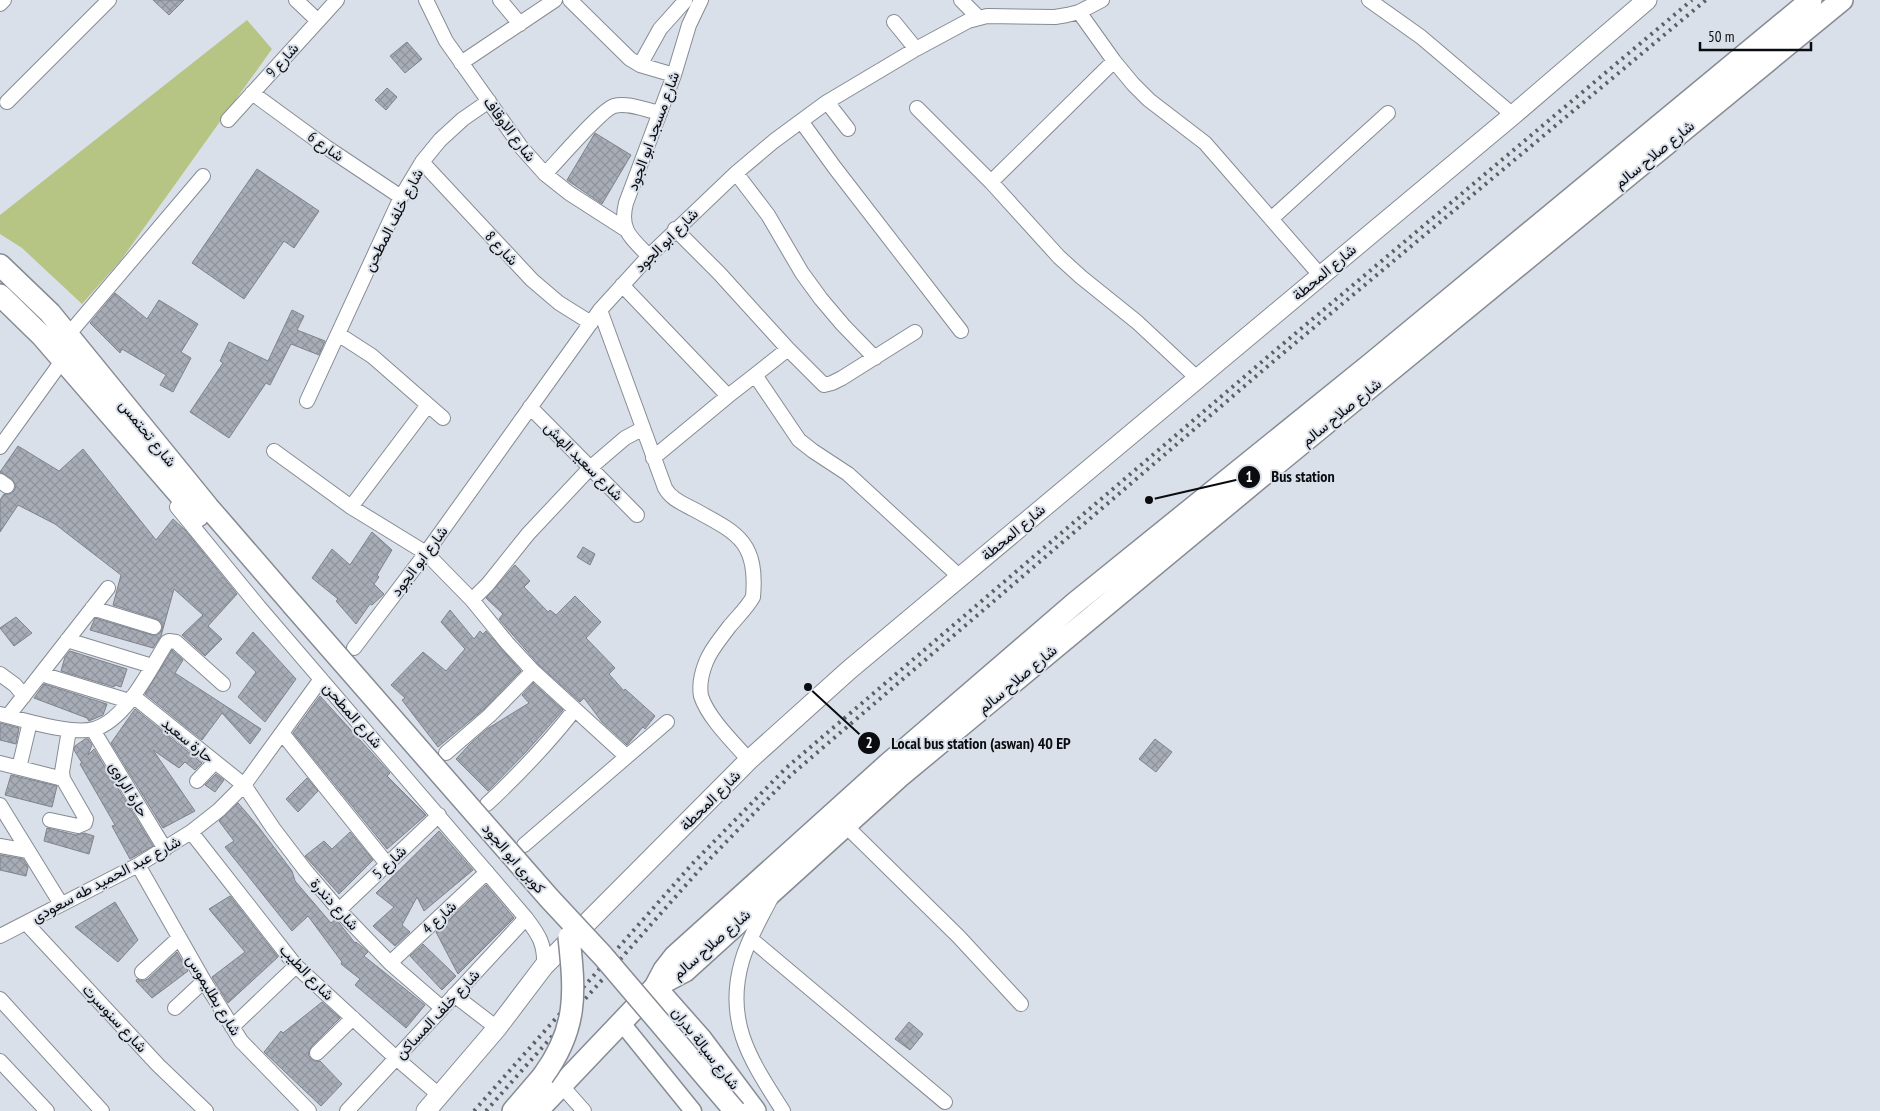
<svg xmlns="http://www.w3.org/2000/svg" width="1880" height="1111" font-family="'PT Sans Narrow',Vazirmatn,sans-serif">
<defs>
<pattern id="building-cross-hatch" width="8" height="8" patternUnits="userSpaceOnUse" patternTransform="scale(1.25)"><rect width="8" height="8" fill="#a7acb6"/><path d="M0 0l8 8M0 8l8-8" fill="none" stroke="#8e939b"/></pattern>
</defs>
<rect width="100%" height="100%" fill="#dae0e9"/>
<path fill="#b7c584" d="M247,20L272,49L121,260L82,304L22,248L0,234V215Z"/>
<path fill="url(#building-cross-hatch)" stroke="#7e838c" d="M153,0H184L169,15Z
M407,42L422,59L405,73L390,56Z
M387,88L397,97L386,110L375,100Z
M595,133L631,155L602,204L567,180Z
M257,169L319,211L294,248L284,241L244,299L192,263Z
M115,293L147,319L159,300L198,324L181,352L191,358L173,392L160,385L166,375L122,349L120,353L90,323Z
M292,310L304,316L297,330L325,341L319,355L291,344L270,385L266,383L229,438L190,412L223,363L220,361L229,342L268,361Z
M18,446L59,471L83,449L156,540L173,519L185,530L237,594L208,626L222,639L205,656L182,635L203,615L174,589L161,636L153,648L90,630L95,618L152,635L160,633L163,626L157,619L113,605L121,575L55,524L18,505L0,532V500L4,494H10L14,491L16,486L12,479L0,472Z
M372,532L392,550L377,575L379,577L374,584L384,594L372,605L370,604L356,624L336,601L338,599L312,578L332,549L350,565Z
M583,547L595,554L590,565L577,557Z
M515,565L530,581L524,587L548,612L550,610L556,615L575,596L601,622L586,638L615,668L609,674L624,691L625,689L655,716L645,729L643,727L627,745L602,722L584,698L580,702L539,665L499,619L503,614L486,598Z
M450,610L474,639L480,631L483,634L486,631L521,671L484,709L438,747L402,700L405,698L391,685L423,652L446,671L465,649L441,622Z
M16,617L32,633L14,646L0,628Z
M253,632L296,679L265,722L238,697L256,672L236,653Z
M172,650L183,660L175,673L261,729L250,744L222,713L202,740L145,694Z
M70,651L127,669L121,687L115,685L114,687L61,671L65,657Z
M533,683L563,710L526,752L488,791L456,759L470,744L487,729L529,703L522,695Z
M44,684L107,704L103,715L89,721L87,718L34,698Z
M320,696L390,773L387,776L426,815L387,849L293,733Z
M135,709L202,763L195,770L185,762L179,768L153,750L195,811L163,828L111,743Z
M0,723L19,728L16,744L0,740Z
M85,739H88L92,745L88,755L94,749L153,846L130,859L112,826L115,825L80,764L82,763L74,750L75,746Z
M1155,739L1172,752L1156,772L1139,759Z
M216,774L224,780L215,792L205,785Z
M11,775L57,786L52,807L5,795Z
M307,778L318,791L298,812L286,799Z
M238,803L257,825L292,871L295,881L331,923L336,919L355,943L356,942L368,952L364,956L425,1005L406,1028L355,985L360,979L341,964L342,962L308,916L292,931L225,847L234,841L219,821Z
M47,828L76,835L84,833L94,836L89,854L44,841Z
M439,831L473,870L424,911L417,897L402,925L410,932L395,946L373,926L394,907L376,893Z
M350,832L373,860L339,894L305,856L324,841L332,849Z
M0,855L23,859L28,867L26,876L0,870Z
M486,885L514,918L458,974L436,932Z
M230,896L278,957L228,1003L212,977L245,952L209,909Z
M115,902L138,940L118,962L75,927Z
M423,944L456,976L442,990L410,956Z
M177,952L188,971L152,998L136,981L137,979L143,981L148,979Z
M322,1002L340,1018L311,1047L308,1055L314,1061H320L342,1084L321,1106L264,1052L281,1031L283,1033Z
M909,1022L923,1034L910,1050L895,1039Z"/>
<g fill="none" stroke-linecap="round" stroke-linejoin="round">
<g stroke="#868b94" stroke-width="16">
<path id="minor" d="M296,0L317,20
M426,0L446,41L521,147L545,174L569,193L625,229
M500,0L520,24
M570,0L630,59L640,65L674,75
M961,0L978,17
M1369,0L1421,37L1513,115
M0,4L4,0
M1079,12L1114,61L1133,84L1149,100L1205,143L1320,275
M894,22L916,49
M461,63L555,0
M640,65L660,29L685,1
M252,93L326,147L401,197
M7,102L109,0
M827,102L848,129
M917,108L991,182L1059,257L1081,277L1137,322L1197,378
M228,120L337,0
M801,121L835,168L961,331
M422,162L532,280L559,303L591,323
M736,173L768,215L802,273L821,299L843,325L875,358
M545,174C557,162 602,109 614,106C627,102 646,110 660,113
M991,182L1114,61
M1271,219L1388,113
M675,229L719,273L788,349L824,385L832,383L842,378L915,332
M649,256C631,238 619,230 626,203L674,75L689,25L701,0
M622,285L728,396L755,375L799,440L813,451L848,474L960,577
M600,310L665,488C671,499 682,503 693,509C737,533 758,541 753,597C747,608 737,617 729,627C721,638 711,649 706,662C702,672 699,685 701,696C708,718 734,743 749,760
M338,334L372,356L443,418
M68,335L203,176
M755,375L788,349
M307,401L401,197L422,162L440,140L463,119L489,101
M530,407L637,515
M0,447L62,361
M274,451L351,507L426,553L472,600L508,644L533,671L626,756
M653,458L728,396
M0,481L7,486
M177,507L259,607L526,918C539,935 545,944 544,966
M351,507L428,405
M472,600L488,584L528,534L590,468L625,438L642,429
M92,608L154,627
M67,640L152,666
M354,648L426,553L600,310L649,256L736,173L774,141L827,102L916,49L968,21L987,16L1055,17L1067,15L1079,12L1102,0
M0,674L15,685L24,696
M41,674L129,701
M133,696L244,785L273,828L305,870L339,910L390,963L442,1008
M0,714C23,720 71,735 94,729C126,720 150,669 167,642L169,641L176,642L223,684
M8,716L108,588
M93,730L165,849
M282,733L387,864
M446,753L490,715L533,671
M0,763L63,779
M19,768L30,722
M197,781L215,762
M487,804C519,774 548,744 575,709
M0,805L61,904
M50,820L78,826L85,823L86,819L63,779L62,772L69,730
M845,825L959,937L1021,1004
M191,832L296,966L396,1058L439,1095
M524,845L667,722
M0,846L28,851
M138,865L204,981L241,1041L309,1111
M771,898C761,918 748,939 742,961C724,1023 752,1062 783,1111
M339,910L439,815
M26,923L158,1065L206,1111
M0,936L138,865L191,832L219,810L244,785L321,679
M751,939L945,1102
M390,963L487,872
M142,972L179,938
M454,995L497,1028
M0,999L102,1111
M175,1008L204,981
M232,1027L296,966
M317,1053L353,1018
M0,1061L47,1111
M561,1085L584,1111
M347,1111L526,918"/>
</g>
<g stroke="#868b94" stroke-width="19">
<path id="tertiary" d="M621,1022L693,1111"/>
</g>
<g stroke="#868b94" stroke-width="21">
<path id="secondary" d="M426,1111L497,1028L544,966L749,760L849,670L1513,115L1647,0"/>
</g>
<g stroke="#868b94" stroke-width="24">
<path id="primary" d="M0,265L50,313L208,507L292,604
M0,295L42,336L198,516
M655,987L685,971L899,777L1257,480L1842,0
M655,987L701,1039L755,1111
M513,1111L543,1076
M537,1111L655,987L664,970L675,956L888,764L1075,603L1372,363L1811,0"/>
</g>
<use href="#minor" stroke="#fff" stroke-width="14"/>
<use href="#tertiary" stroke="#fff" stroke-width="16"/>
<use href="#secondary" stroke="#fff" stroke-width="19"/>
<use href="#primary" stroke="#fff" stroke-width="21"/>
<path stroke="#5d6066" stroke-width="4" stroke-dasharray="2.5 5" stroke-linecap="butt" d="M474,1111L694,862L786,768L1271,354L1692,0
M486,1111L701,868L791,775L1275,360L1706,0"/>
<g stroke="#868b94" stroke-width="24" stroke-linecap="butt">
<path id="primary-bridge" d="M292,604L549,898L603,956L735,1111
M543,1076C578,1028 575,993 569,937"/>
</g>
<use href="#primary-bridge" stroke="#fff" stroke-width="21"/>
</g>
<g text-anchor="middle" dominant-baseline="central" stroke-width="4" stroke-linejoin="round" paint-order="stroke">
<g font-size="15" fill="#0a0c10" stroke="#dae0e9">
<text transform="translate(282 60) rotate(-48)">شارع 9</text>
<text transform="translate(510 129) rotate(53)">شارع الاوقاف</text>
<text transform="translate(653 131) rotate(-70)">شارع مسجد ابو الجود</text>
<text transform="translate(326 146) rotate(35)">شارع 6</text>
<text transform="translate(1654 154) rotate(-39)">شارع صلاح سالم</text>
<text transform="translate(393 220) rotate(-63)">شارع خلف المطحن</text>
<text transform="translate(666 240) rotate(-45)">شارع ابو الجود</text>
<text transform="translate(502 248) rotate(47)">شارع 8</text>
<text transform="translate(1324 272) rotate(-40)">شارع المحطة</text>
<text transform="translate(1341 412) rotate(-39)">شارع صلاح سالم</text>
<text transform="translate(148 433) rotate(51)">شارع تحتمس</text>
<text transform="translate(584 461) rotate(45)">شارع سعيد الهش</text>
<text transform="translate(1013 532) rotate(-40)">شارع المحطة</text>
<text transform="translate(419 561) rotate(-53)">شارع ابو الجود</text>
<text transform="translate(1017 679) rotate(-40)">شارع صلاح سالم</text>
<text transform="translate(353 715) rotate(49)">شارع المطحن</text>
<text transform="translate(188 740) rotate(39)">حارة سعيد</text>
<text transform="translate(129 789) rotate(59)">حارة الراوى</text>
<text transform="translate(710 800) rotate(-45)">شارع المحطة</text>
<text transform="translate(514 858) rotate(49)">كوبرى ابو الجود</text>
<text transform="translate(389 862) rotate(-44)">شارع 5</text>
<text transform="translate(106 879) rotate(-28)">شارع عبد الحميد طه سعودى</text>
<text transform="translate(335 904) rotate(48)">شارع دندرة</text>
<text transform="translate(439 917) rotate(-43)">شارع 4</text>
<text transform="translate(711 944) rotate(-41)">شارع صلاح سالم</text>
<text transform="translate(307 972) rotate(46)">شارع الطيب</text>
<text transform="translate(214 995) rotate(59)">شارع بطليموس</text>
<text transform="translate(437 1014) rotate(-47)">شارع خلف المساكن</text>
<text transform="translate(115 1018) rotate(47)">شارع سنوسرت</text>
<text transform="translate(706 1048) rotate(52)">شارع سيالة بدران</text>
</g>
</g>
<path fill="none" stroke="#0a0c10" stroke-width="2" d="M1149 500L1249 477M808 687L869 743"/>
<g fill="#0a0c10" stroke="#dae0e9" stroke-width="2">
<circle cx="1149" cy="500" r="5"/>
<circle cx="808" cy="687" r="5"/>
<circle cx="1249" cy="477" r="12"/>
<circle cx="869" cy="743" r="12"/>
</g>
<g font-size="15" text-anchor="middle" font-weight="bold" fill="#fff">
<text x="1249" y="482">1</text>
<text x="869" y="748">2</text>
</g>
<g font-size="16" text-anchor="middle" font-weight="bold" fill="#0a0c10" stroke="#dae0e9" stroke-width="4" stroke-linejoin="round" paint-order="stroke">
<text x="1303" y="482">Bus station</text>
<text x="981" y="749">Local bus station (aswan) 40 EP</text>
</g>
<path d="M1700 42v8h111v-8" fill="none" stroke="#0a0c10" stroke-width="2.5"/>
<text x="1708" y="42" font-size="15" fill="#0a0c10" stroke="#dae0e9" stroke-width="4" paint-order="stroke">50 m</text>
</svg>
